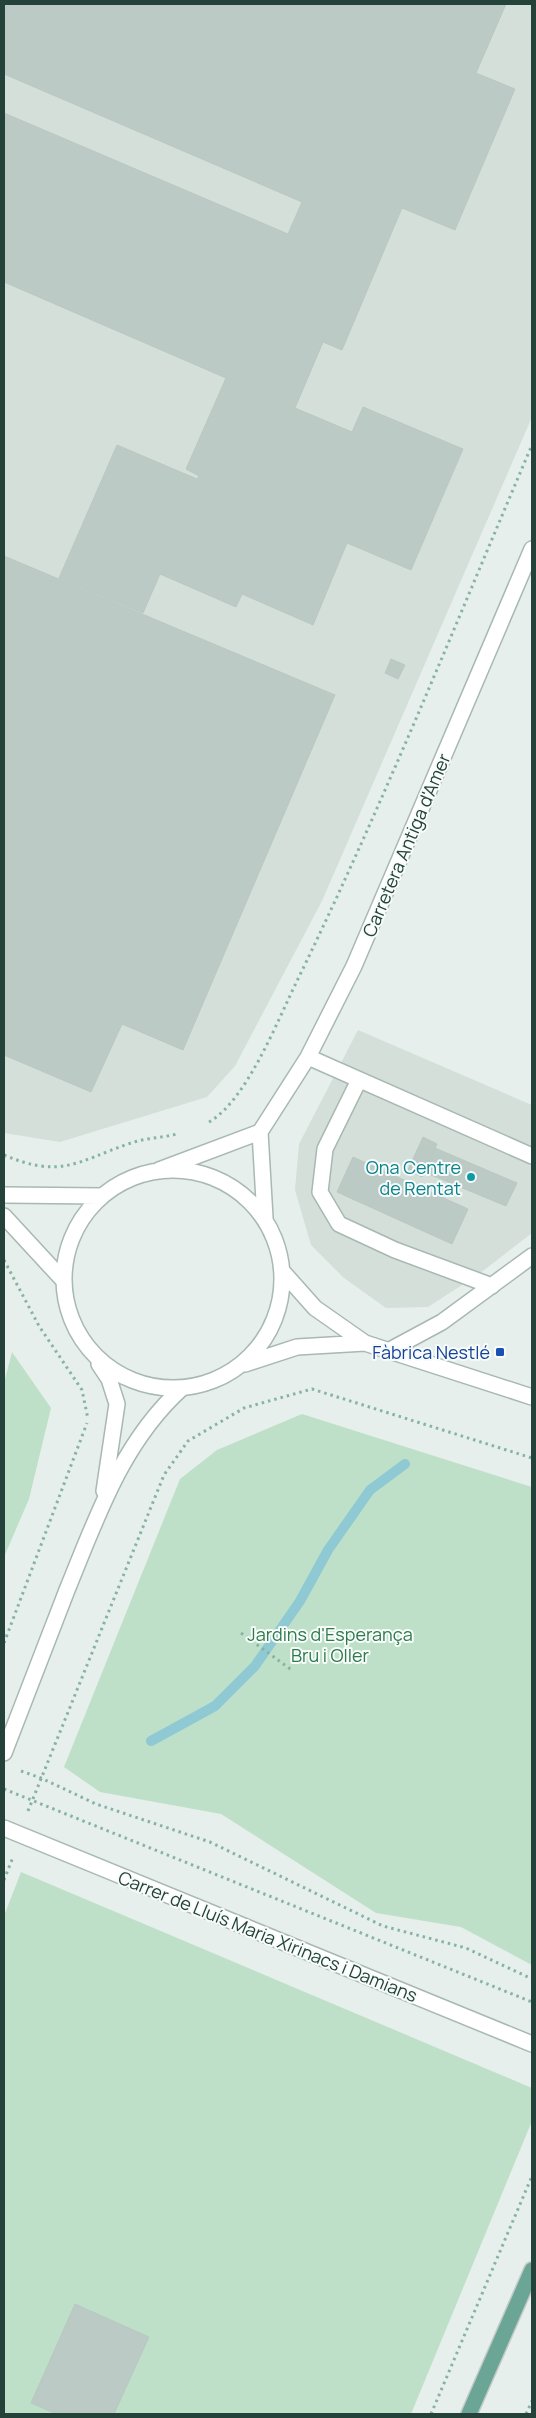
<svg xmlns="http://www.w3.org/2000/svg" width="536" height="2418" font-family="Manrope,sans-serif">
<rect width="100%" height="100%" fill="#e6efeb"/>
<path fill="#d4dfda" d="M4,4H532V417L322,901L235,1066L207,1097L60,1142L4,1133Z
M358,1030L532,1105V1233L479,1274L428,1307L386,1308L344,1278L311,1245L295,1190L299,1144Z"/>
<path fill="#bfe0c8" d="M12,1352L51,1408L29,1499L4,1557V1383Z
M302,1414L532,1487V1965L461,1927L376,1913L221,1814L100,1792L64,1767L180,1479L217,1450Z
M21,1872L532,2088V2121L411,2414H4V1916Z"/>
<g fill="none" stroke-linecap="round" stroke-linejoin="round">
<path stroke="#8ec9d4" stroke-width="10" d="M151,1741L215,1706L255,1666L300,1601L328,1550L370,1490L405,1464"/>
</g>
<path fill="#bbcac4" stroke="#b8c9c2" d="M4,4H506L476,73L515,89L455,230L402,208L342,350L323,342L295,408L352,432L363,407L463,449L411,570L347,543L313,625L242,594L236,607L160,574L143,613L59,578L117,445L197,479L199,476L186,469L226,378L4,282V113L288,234L302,202L4,74Z
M4,556L335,695L183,1050L122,1024L91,1092L4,1055Z
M391,659L405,665L398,679L385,673Z
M423,1137L437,1144L422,1177L408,1170Z
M435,1148L517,1183L506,1206L424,1172Z
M353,1157L468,1209L452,1244L337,1192Z
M75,2304L149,2337L114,2414H56L31,2403Z"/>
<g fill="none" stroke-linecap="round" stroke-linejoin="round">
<g stroke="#a8b8b2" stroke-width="18">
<path id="minor" d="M308,1057L532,1156
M359,1080L325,1149L320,1192L339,1224L395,1250L492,1286
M260,1132L265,1218
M64 1279a109 109 0 1 1 218 0a109 109 0 1 1-218 0Z
M159,1170L260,1132L308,1057L354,966L532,549
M4,1195L102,1196
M4,1216L63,1280
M283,1272L315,1308L365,1343
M390,1350L442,1322L532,1256
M99,1364L109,1379L117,1404L104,1491
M245,1364L297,1347L365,1343L532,1397
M4,1753C25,1698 46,1644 67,1590C97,1517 122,1442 182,1388
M4,1828L532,2044"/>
</g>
<g stroke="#c2cac8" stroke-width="18">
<path id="major" d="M469,2414L532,2270"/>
</g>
<path stroke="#86b3a5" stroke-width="3" stroke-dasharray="2.5 4" stroke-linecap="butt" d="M209,1122C246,1101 277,1022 296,983C382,807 455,625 532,445
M4,1155C61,1179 76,1162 128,1144C144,1138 161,1138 177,1134
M4,1260L39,1326L82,1390L88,1419
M241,1633L293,1671
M4,1643L87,1423
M21,1771L41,1778L96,1804L210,1842L383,1926L466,1948L532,1979
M4,1789L532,2002
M28,1811L164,1475L188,1441L244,1408L312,1389L532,1458
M4,1880L13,1857
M431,2414L532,2176
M526,2414L532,2401"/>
<use href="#minor" stroke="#fff" stroke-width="15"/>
<use href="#major" stroke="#6aa596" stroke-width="15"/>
</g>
<circle fill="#0f9aa8" stroke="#f7fbf9" stroke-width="2" cx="471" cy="1177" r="5"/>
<rect fill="#1a4fb4" stroke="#f7fbf9" stroke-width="2" x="495" y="1347" width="10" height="10" rx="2.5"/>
<g text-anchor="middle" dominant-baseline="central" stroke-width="4" stroke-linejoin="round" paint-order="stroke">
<g font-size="18" fill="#24423a" stroke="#f7fbf9">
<text transform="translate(406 845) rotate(-67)">Carretera Antiga d'Amer</text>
<text transform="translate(268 1936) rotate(22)">Carrer de Lluís Maria Xirinacs i Damians</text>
</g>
<g font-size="18" fill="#0d838f" stroke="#f7fbf9" text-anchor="end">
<text x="461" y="1167">Ona Centre<tspan x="461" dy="21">de Rentat</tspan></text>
</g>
<g font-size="18" fill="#164399" stroke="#f7fbf9" text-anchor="end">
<text x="490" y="1352">Fàbrica Nestlé</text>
</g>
<g font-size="18" fill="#2d7a4b" stroke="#f7fbf9">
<text x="330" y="1634">Jardins d'Esperança<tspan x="330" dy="21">Bru i Oller</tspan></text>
</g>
</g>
<rect width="536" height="2418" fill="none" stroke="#24423a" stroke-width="10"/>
</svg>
